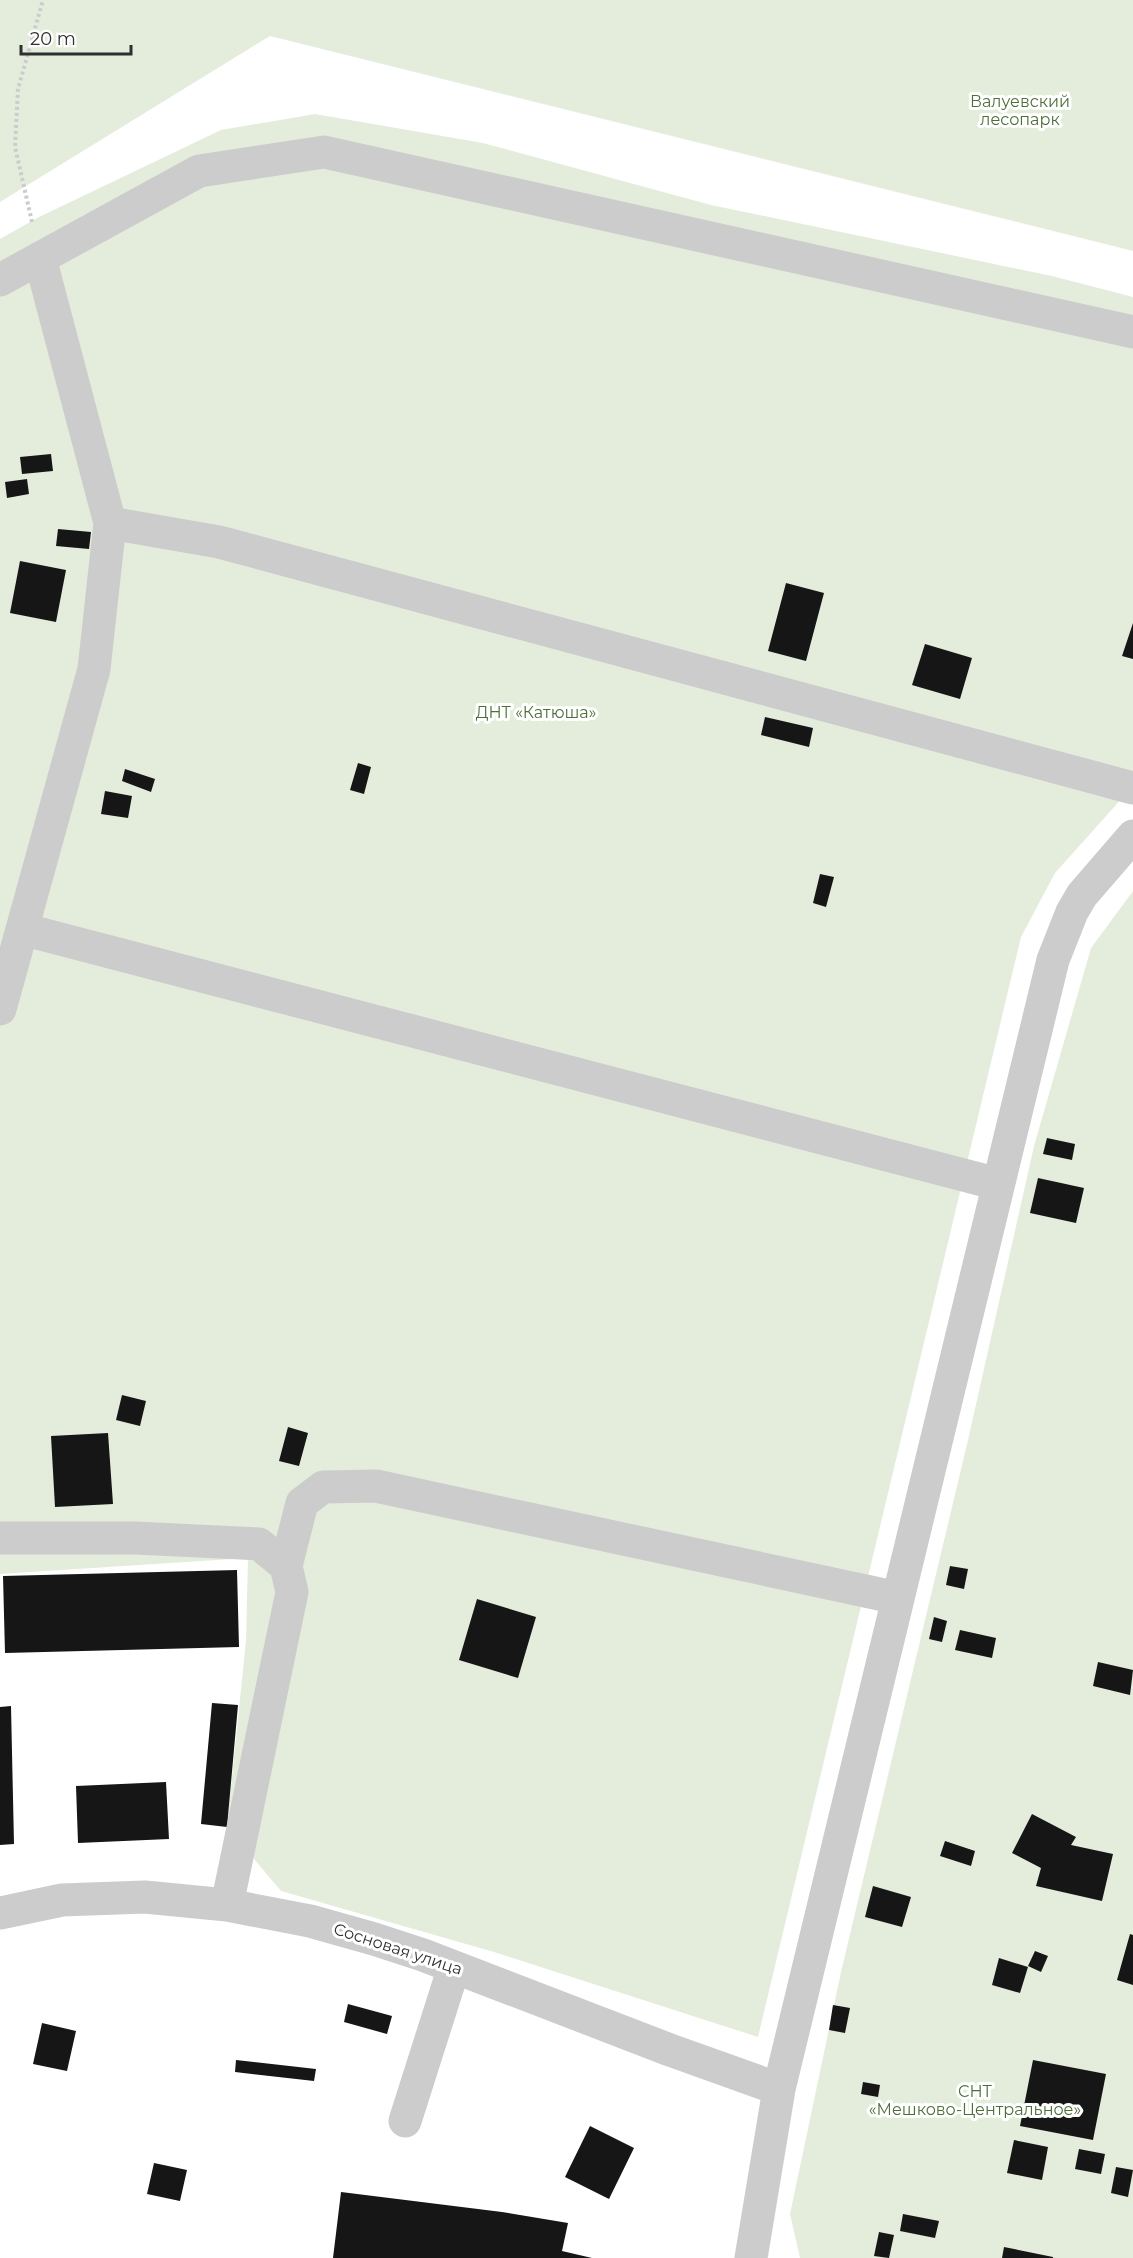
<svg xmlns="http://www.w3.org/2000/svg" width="1133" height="2258" font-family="Montserrat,sans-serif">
<rect width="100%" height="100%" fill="#fff"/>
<path fill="#e4eddc" d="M0,0H1133V251L270,36L0,202Z
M315,114L483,143L711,205L1052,276L1133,297V786L1055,873L1021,937L758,2037L494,1952L281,1891L227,1827L246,1640L248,1558L0,1574V239L39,217L221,130Z
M1133,891V2258H800L790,2214L841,1972L968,1440L1034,1146L1091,948Z"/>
<path fill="#161616" d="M51,454L53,471L22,474L20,457Z
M27,479L29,494L7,498L5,482Z
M58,529L91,532L89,549L56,546Z
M20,561L66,570L56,622L10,613Z
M786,583L824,593L806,661L768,651Z
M1133,623V659L1122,656Z
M925,644L972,658L960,699L912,685Z
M765,717L813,728L809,747L761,735Z
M358,763L371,767L364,794L350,790Z
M125,769L155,779L151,792L122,781Z
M105,791L132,796L128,818L101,814Z
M820,874L834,877L826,907L813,903Z
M1047,1138L1075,1144L1072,1160L1043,1154Z
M1038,1178L1084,1188L1076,1223L1030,1213Z
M122,1395L146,1401L140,1426L116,1420Z
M288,1427L308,1433L299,1466L279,1461Z
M108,1433L113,1504L55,1507L51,1436Z
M950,1566L968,1569L964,1589L946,1585Z
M237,1570L239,1647L5,1653L3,1576Z
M477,1599L536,1617L518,1678L459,1660Z
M934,1617L947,1621L942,1642L929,1639Z
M960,1630L996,1638L992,1658L955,1650Z
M1098,1662L1133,1670L1130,1695L1093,1686Z
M212,1703L238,1705L227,1827L201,1824Z
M11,1706L14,1844L0,1845V1707Z
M166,1782L169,1839L78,1843L76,1786Z
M1032,1814L1076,1837L1071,1845L1113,1854L1102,1901L1036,1886L1041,1868L1012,1853Z
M945,1841L975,1851L971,1866L940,1856Z
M873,1886L911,1897L902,1927L865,1917Z
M1130,1934L1133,1935V1985L1117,1980Z
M1035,1951L1048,1956L1041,1972L1028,1966Z
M999,1958L1028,1967L1020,1993L992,1985Z
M348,2004L392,2016L387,2034L344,2022Z
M833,2005L850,2008L845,2033L829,2030Z
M42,2023L76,2031L67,2071L33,2064Z
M236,2060L316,2069L314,2081L235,2072Z
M1033,2060L1106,2074L1093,2140L1020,2126Z
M863,2082L880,2085L878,2097L861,2094Z
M590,2126L634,2148L609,2199L565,2177Z
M1014,2140L1048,2147L1042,2180L1007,2173Z
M1079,2149L1105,2154L1101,2174L1075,2169Z
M154,2163L187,2170L180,2201L147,2194Z
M1116,2167L1133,2170L1128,2197L1111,2193Z
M341,2192L502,2212L568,2223L562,2251L592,2258H333Z
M903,2214L939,2221L935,2238L900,2231Z
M879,2232L894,2235L889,2258L874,2256Z
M1004,2247L1053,2257V2258H1002Z"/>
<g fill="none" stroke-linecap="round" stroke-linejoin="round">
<path stroke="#ccc" stroke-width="4" stroke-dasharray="3 3" stroke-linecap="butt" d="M32,222L15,147L18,89L43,0"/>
<path stroke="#ccc" stroke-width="33" d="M0,280L199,171L324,152L1133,332
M110,523L219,542L1133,788
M22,929L998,1184
M0,1009L94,669L110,523L40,258
M0,1538H135L259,1544L286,1566L292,1592L227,1905
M286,1566L302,1503L323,1487L376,1486L898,1598
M0,1913L62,1900L145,1897L227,1905L310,1921L374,1939L423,1955L670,2050L779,2089
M405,2121L454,1967
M751,2258L779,2089L1053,960L1072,912L1082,895L1133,836"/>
</g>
<g text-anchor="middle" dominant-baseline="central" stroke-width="6" stroke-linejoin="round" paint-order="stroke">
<g font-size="16" fill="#4e6e39" stroke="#fff">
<text x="1020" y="101">Валуевский<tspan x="1020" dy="18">лесопарк</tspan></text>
<text x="536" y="712">ДНТ «Катюша»</text>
<text x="975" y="2091">СНТ<tspan x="975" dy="18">«Мешково-Центральное»</tspan></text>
</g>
<g font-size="16" fill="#2f2f2f" stroke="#fff">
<text transform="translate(398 1949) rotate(18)">Сосновая улица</text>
</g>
</g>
<path d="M21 45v9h110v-9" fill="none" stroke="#2f2f2f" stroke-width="3"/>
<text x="30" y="45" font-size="18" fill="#2f2f2f" stroke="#ffffff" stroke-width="4.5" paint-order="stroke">20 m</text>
</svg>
